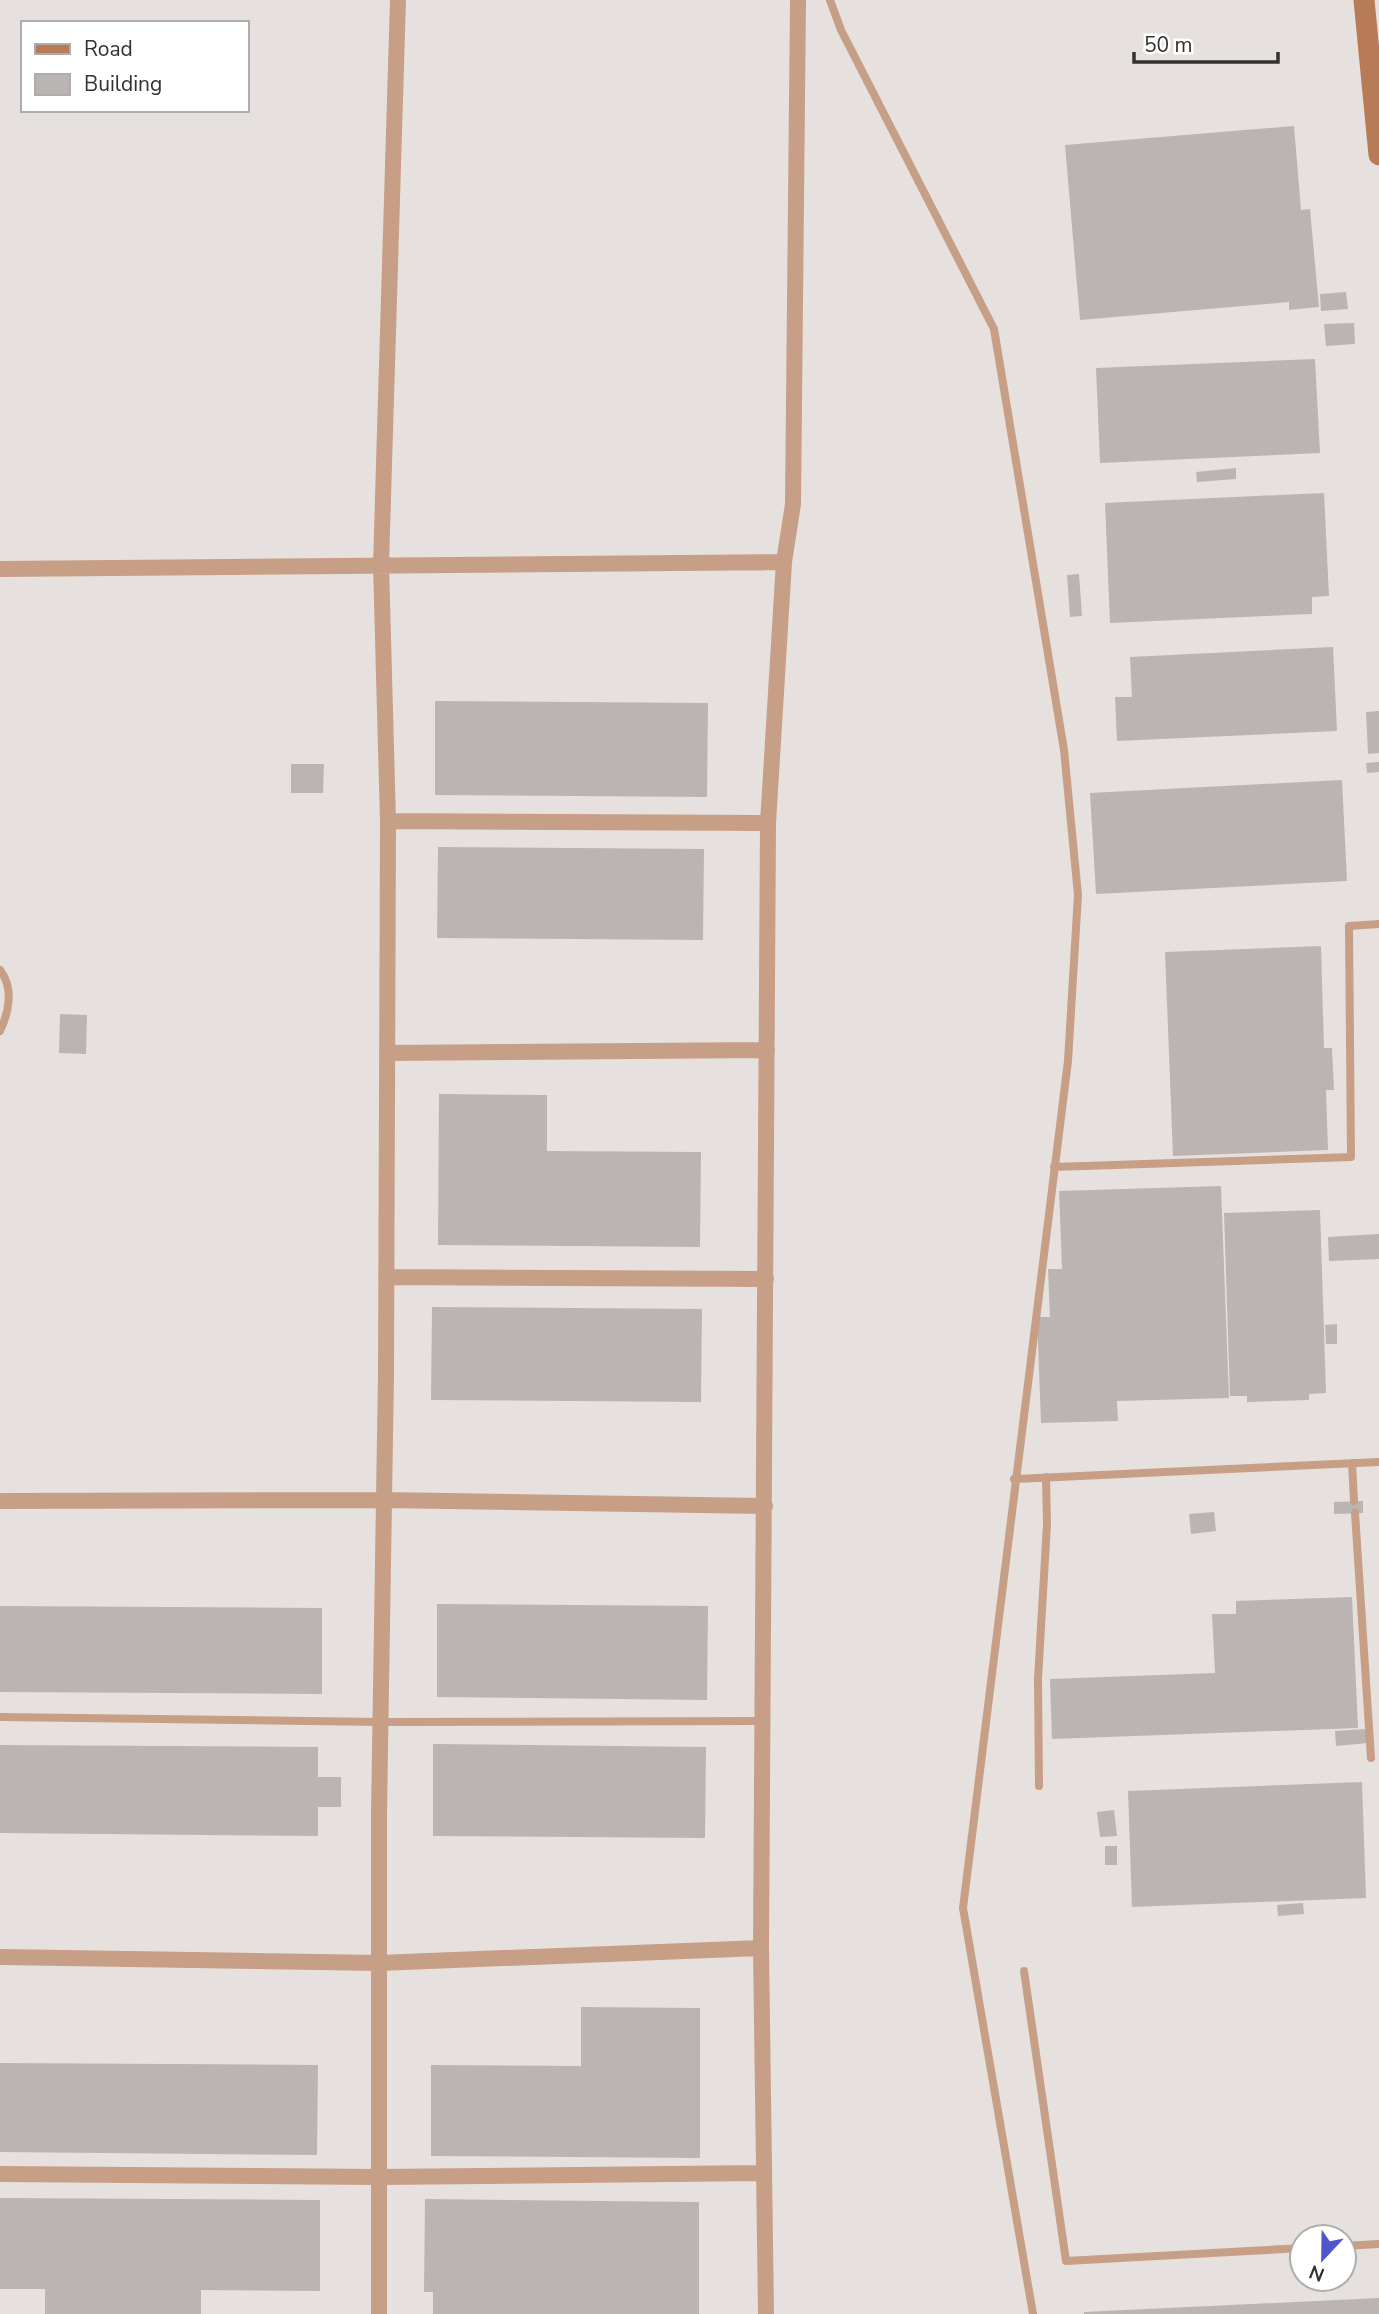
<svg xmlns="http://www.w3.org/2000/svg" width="1379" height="2314" font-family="'Nunito Sans',sans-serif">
<rect width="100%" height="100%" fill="#e6e1de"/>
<path fill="#bab5b2" d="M1294,126L1301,210L1310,209L1319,307L1289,310V302L1080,320L1065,145Z
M1346,292L1348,309L1321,311L1320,294Z
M1354,323L1355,344L1326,346L1324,324Z
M1315,359L1320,453L1100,463L1096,368Z
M1236,468V479L1197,482L1196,472Z
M1324,493L1329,596L1312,597V614L1110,623L1105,503Z
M1079,574L1082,616L1070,617L1067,575Z
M1333,647L1337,731L1117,741L1115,697H1132L1130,657Z
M435,701L708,703L707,797L435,795Z
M1379,711V753L1368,754L1366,712Z
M1379,762V772L1367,773L1366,763Z
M291,764H324L323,793H291Z
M1342,780L1347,881L1096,894L1090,793Z
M438,847L704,849L703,940L437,938Z
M1321,946L1324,1048H1332L1334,1090H1326L1328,1150L1173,1156L1165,952Z
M60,1014L87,1015L86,1054L59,1053Z
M439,1094L547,1095V1151L701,1152L700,1247L438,1245Z
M1221,1186L1229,1398L1117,1401L1118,1421L1041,1423L1037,1317H1050L1048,1269H1062L1059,1191Z
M1320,1210L1326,1393L1309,1394V1400L1247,1402V1396H1230L1224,1213Z
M1379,1234V1259L1329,1261L1328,1237Z
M432,1307L702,1309L701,1402L431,1400Z
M1337,1324V1344H1326L1325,1325Z
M1363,1501V1513L1334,1514V1502Z
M1214,1512L1216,1531L1191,1534L1189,1514Z
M1352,1597L1358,1728L1052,1739L1050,1679L1215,1673L1212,1614H1236V1601Z
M437,1604L708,1606L707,1700L437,1697Z
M0,1606L322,1608V1694L0,1692Z
M1367,1729L1368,1743L1336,1746L1335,1731Z
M433,1744L706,1747L705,1838L433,1836Z
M0,1745L318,1747V1777H341V1807H318V1836L0,1833Z
M1362,1782L1366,1898L1132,1907L1128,1791Z
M1114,1810L1117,1836L1100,1837L1097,1812Z
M1105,1846H1117V1865H1105Z
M1303,1903L1304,1914L1278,1916L1277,1905Z
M581,2007L700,2008V2158L431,2156V2065L581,2066Z
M0,2063L318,2065L317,2155L0,2152Z
M0,2198L320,2200V2291L201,2290V2314H45V2289H0Z
M425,2199L699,2202V2314H433V2292H424Z
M1379,2298V2314H1084V2312Z"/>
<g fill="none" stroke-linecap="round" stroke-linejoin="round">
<path stroke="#c79e86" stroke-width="8" d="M830,0L841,30L994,329L1064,750L1078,895L1068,1061L963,1908L1033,2314
M0,970C14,988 9,1012 0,1031
M1054,1167L1351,1157L1349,926L1379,924
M1352,1463L1354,1501
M1014,1479L1379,1462
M1355,1513L1371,1758
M0,1717L380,1722L763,1721
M1039,1786L1038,1679L1047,1524L1046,1477
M1024,1971L1066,2261L1302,2248
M1344,2246L1379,2244"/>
<path stroke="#c79e86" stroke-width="16" d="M0,569L784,562
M388,821L768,823
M387,1053L767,1050
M386,1277L766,1279
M0,1501L384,1500L765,1506
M0,1957L379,1963L761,1948
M0,2174L379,2177L764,2173
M379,2314V1814L386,1374L388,821L381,564L398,0
M766,2314L761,1948L768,823L784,562L793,504L798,0"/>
<path stroke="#b77c57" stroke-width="21" d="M1364,0L1379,155"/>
</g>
<rect x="21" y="21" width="228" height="91" fill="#ffffff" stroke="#aeadad" stroke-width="2"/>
<rect x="35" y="44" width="35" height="10" fill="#b77c57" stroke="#aeadad" stroke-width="2"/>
<text x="84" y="56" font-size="21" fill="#343231">Road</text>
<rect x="35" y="74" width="35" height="21" fill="#bab5b2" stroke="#aeadad" stroke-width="2"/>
<text x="84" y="91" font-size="21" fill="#343231">Building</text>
<g transform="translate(1323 2258) rotate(202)"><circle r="33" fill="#ffffff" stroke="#aeadad" stroke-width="2"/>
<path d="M0-5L12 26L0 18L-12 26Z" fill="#5055cc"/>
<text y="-10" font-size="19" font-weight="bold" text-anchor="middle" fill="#343231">N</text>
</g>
<path d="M1134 52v10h144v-10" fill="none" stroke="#343231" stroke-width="3.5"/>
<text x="1144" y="52" font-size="21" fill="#343231" stroke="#ffffff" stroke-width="5" paint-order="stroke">50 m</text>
</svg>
